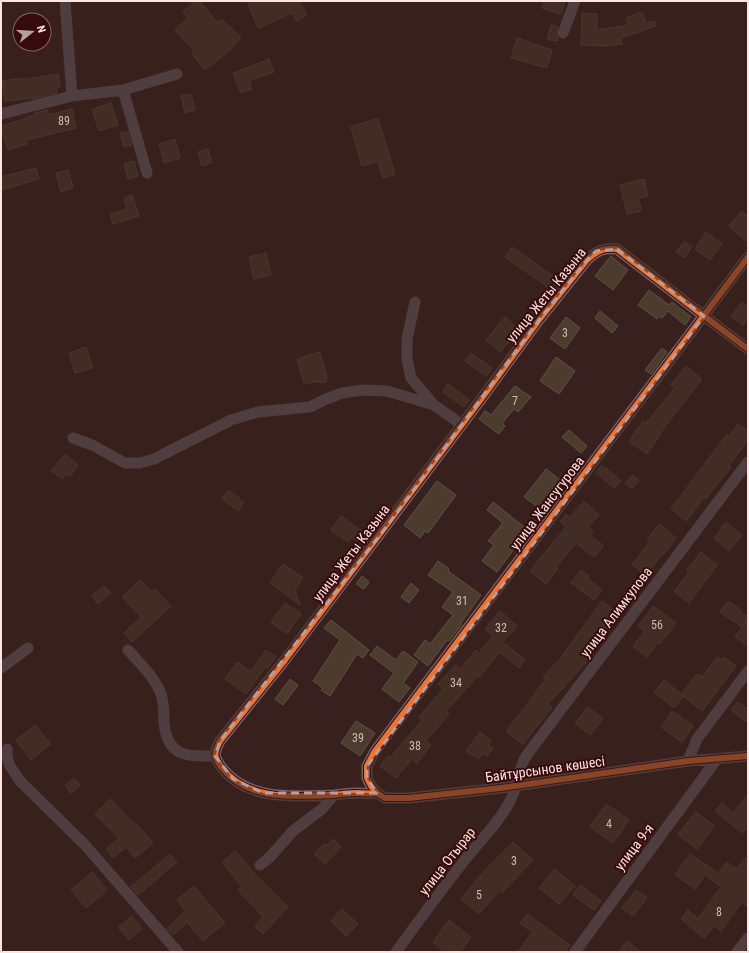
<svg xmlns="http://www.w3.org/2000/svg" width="749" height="953" font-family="'Roboto Condensed',sans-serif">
<rect width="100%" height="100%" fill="#38201e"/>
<path fill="#4c3c2d" stroke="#5f5046" d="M197,1H200L218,23L221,19L241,37L229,51L205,70L192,54L195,52L175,30L188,18L183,11Z
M247,1H299L307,15L296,21L292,13L258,28Z
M544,1H565L561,14L542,8Z
M642,12L646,23L655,21L656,26L621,38L622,44L606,46L581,45L582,13L597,14V30L629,25L626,18Z
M551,25L558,27L556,34L558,38L557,41L547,39Z
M517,38L552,50L547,68L511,58Z
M269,59L274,72L249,81L252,89L241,93L233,73Z
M58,74L60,87L56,88L57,93L33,99L32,98L5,101L2,81L27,78V79Z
M191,94L195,110L185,113L181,96Z
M111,103L118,125L99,131L92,109Z
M72,109L76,128L26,140L27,144L8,150L1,126L25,119V118L35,115V113L47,110L49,115Z
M378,118L395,174L383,178L378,161L362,166L351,127Z
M128,132L132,145L124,147L120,133Z
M175,139L180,158L164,163L159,144Z
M208,149L212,163L202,166L198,152Z
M134,161L138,176L128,179L124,164Z
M36,168L39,179L1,190V177Z
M68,170L73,188L61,192L56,173Z
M644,179L648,196L639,198L641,211L627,214L620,185Z
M132,195L139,216L113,224L110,214L127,209L124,198Z
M742,211L748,217V243L729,226Z
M706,232L722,244L710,260L695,249Z
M685,241L692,247L684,258L676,252Z
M512,247L559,280L552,290L505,257Z
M266,253L271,275L254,279L249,257Z
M611,256L628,270L613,290L595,276Z
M649,290L669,305L672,302L691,317L685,325L668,311L662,318L659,316L657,319L638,305Z
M742,302L748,307V319L743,325L731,316Z
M600,311L618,326L612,333L595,318Z
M505,317L519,330L500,352L486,340Z
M566,317L580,328L565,349L550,338Z
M86,347L93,368L75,373L69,353Z
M662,348L667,352L651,374L645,370Z
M320,352L327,376L326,382L320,383L318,381L304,384L297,359Z
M471,353L492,368L486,376L465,361Z
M556,357L575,371L559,394L540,381Z
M686,366L702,379L660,433H661L647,454L629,441L643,421L646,423L675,388L671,385Z
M448,384L470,400L464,407L443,392Z
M515,386L531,397L518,412L514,409L502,423L505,426L499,434L479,419L485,411L491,415Z
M738,424L748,431V440L729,465L731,467L723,477L706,499L704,497L686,521L671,509L727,434L729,436Z
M569,430L587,446L581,453L562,437Z
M65,454L78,465L70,476L66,474L62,479L51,471Z
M602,465L621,481L614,488L596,473Z
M546,469L563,482L542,510L524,497Z
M633,475L639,481L632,489L625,483Z
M437,481L456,495L428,533L425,531L420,538L404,525Z
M228,490L244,502L238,511L222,499Z
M584,501L599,515L588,527L593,532L590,535L604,546L594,557L576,543L556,567L558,569L546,584L530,571L566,527L560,522L566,514L570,517Z
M493,502L528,530L497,572L482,561L494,545L488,541L503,523L487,510Z
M341,516L369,536L363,545L352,537L348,542L331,530Z
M726,522L742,535L729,551L714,538Z
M659,524L676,538L664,554L663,553L646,575L632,565L649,542L647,540Z
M701,552L717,565L689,603L674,592L689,572L687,570Z
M438,561L449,569L448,571L481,595L461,623L462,624L449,641L447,640L428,666L414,655L425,640L430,644L453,615L442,607L453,592L428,575Z
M283,564L303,578L295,590L300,605L270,583Z
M581,570L589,576L587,578L602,590L594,600L571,583Z
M362,576L369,582L364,589L356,584Z
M140,580L152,592L155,589L171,606L132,642L124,633L141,617L122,597Z
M411,583L419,590L409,603L401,597Z
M104,586L111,593L98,604L92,596Z
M602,601L620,615L608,632L606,630L593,648L595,650L584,665L548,704L552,707L523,744L506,732L546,679L543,677L559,660Z
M728,601L741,610L740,612L748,618L742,627L720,612Z
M285,603L301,614L287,634L271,622Z
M653,606L676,623L660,644L658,642L647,657L633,646L645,631L638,626Z
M500,611L517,626L503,642L525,660L519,668L500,652L479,677L478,676L446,711L449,714L426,741L431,745L417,763L412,759L396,778L380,766L388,756L390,758L422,720L419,717L443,689L438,684L456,665L460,669L476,650L479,653L493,636L485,629Z
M748,619V646L735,637Z
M331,620L369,650L363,658L357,654L330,696L321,690L323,688L313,681L340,640L324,628Z
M377,646L396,660L403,651L418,662L403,683L410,688L399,702L382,689L394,673L370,655Z
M266,650L276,657L268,668L266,666L246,694L225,679L237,662L251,672Z
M717,657L721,660L724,657L736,666L702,711L683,696L674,708L654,692L664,680L681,694L697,674L702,677Z
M290,679L298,685L283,705L275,699Z
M738,702L748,710V723L731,710Z
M588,707L603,719L590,735L575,723Z
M672,711L693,726L682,742L661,727Z
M356,721L375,733L360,756L341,743Z
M35,725L51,744L31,760L16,740Z
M480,732L492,741L488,746L493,749L487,756L483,753L478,759L466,751Z
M74,778L80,786L71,793L65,785Z
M748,795V826L742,833L715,811L722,803L733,813Z
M110,799L135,825L136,823L153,843L135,858L126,847L113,858L106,849L119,838L95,814Z
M606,804L629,820L613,843L590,827Z
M696,812L714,826L697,849L678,835Z
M333,839L341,847L325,864L314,854L324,844L326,846Z
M513,842L533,860L502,893L500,890L479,914L461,899L487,868Z
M235,851L255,874L288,907L263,934L255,926L263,917L238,890L242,886L222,863Z
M170,854L177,862L138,895L131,887Z
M690,854L718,873L727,862L736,869L748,856V907L742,902L721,931L714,926L704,938L681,919L688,910L698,919L721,887L705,875L695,889L675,875Z
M555,869L575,886L559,904L539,888Z
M92,872L107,890L86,908L71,890Z
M580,885L601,901L594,910L573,895Z
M194,886L225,923L203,941L187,922L173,935L167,929L185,911L177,900Z
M636,890L647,898L633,916L622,908Z
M342,909L358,924L346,936L331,921Z
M527,914L570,945L565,952H518L532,932L520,923Z
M132,916L142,929L129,940L118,927Z
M449,920L471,937L460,952H445L433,942Z
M627,941L641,952H619Z"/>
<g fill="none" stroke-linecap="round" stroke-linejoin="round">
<path stroke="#6e616b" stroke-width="11" d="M65,1L72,96
M563,33L575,1
M123,90L147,173
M1,114L72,96L123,90L177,74
M748,257L375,751L367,766V778L371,786L377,793L385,798H409L436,795L501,788L688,761L748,756
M415,302L407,339V359L411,378L434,405L462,425
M73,438L92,445L125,463H140L154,459L231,420L258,412L310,407L326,399L342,393L363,390L387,391L434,405
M128,650C139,662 156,679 161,694C164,703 164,713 164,722C167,757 186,756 215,756
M1,668L28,648
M7,749V757L10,766L20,781L86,846L178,952
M688,761L697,739L748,671
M377,793C370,794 363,793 356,793C348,793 341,794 334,795C296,796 249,802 222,768C213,756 214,753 220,741L285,660L485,394L539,320L587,260C598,250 603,248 617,249L704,316L748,349
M260,865L269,858L293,831L322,809L334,795
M396,952C419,920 443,888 467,857C482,839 500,821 511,799C518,786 518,770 526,756L748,462
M575,952L717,759
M737,952L748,938"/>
<g stroke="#380b0b" stroke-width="8">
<path id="cycleway" d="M748,257L375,751L367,766V778L371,786L377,793L385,798H409L436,795L501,788L688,761L748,756
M377,793C370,794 363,793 356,793C348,793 341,794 334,795C296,796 249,802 222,768C213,756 214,753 220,741L285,660L485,394L539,320L587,260C598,250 603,248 617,249L704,316L748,349"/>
</g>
<use href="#cycleway" stroke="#ef722f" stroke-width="6"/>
</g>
<path d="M0 0H749V953H0ZM617,249L704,316L367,766V778L377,793H263L233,779L215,756L220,741L387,526L539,320L587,260L596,251Z" fill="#38201e" fill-opacity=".55" fill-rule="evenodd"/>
<path fill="none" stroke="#b89f9d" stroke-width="3" stroke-dasharray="8 5" stroke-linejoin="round" d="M617,249L704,316L367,766V778L377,793H263L233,779L215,756L220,741L387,526L539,320L587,260L596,251Z"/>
<g text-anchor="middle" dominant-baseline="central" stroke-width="4" stroke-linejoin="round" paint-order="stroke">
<g font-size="12" fill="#d1b9b4">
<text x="64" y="121">89</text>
<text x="565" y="333">3</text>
<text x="515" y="401">7</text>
<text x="462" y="601">31</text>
<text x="657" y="625">56</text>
<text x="501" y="628">32</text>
<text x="456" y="683">34</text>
<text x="358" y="738">39</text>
<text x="415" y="746">38</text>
<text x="609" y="824">4</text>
<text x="514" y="861">3</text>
<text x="479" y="895">5</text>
<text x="719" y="912">8</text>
</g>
<g font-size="14" fill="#fde3e1" stroke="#380b0b">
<text transform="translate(546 295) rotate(-51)">улица Жеты Казына</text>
<text transform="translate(547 503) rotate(-53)">улица Жансугурова</text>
<text transform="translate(351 553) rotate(-53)">улица Жеты Казына</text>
<text transform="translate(616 612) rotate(-53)">улица Алимкулова</text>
<text transform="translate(545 769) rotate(-8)">Байтұрсынов көшесі</text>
<text transform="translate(634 847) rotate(-53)">улица 9-я</text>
<text transform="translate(447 861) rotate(-52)">улица Отырар</text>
</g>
</g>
<rect width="749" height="953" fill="none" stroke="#fde3e1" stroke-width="4"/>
<g transform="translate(32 32) rotate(73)"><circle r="19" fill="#380b0b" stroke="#876161"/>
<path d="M0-3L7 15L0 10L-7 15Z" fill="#b89f9d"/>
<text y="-6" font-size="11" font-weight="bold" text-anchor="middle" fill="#fde3e1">N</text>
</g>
</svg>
